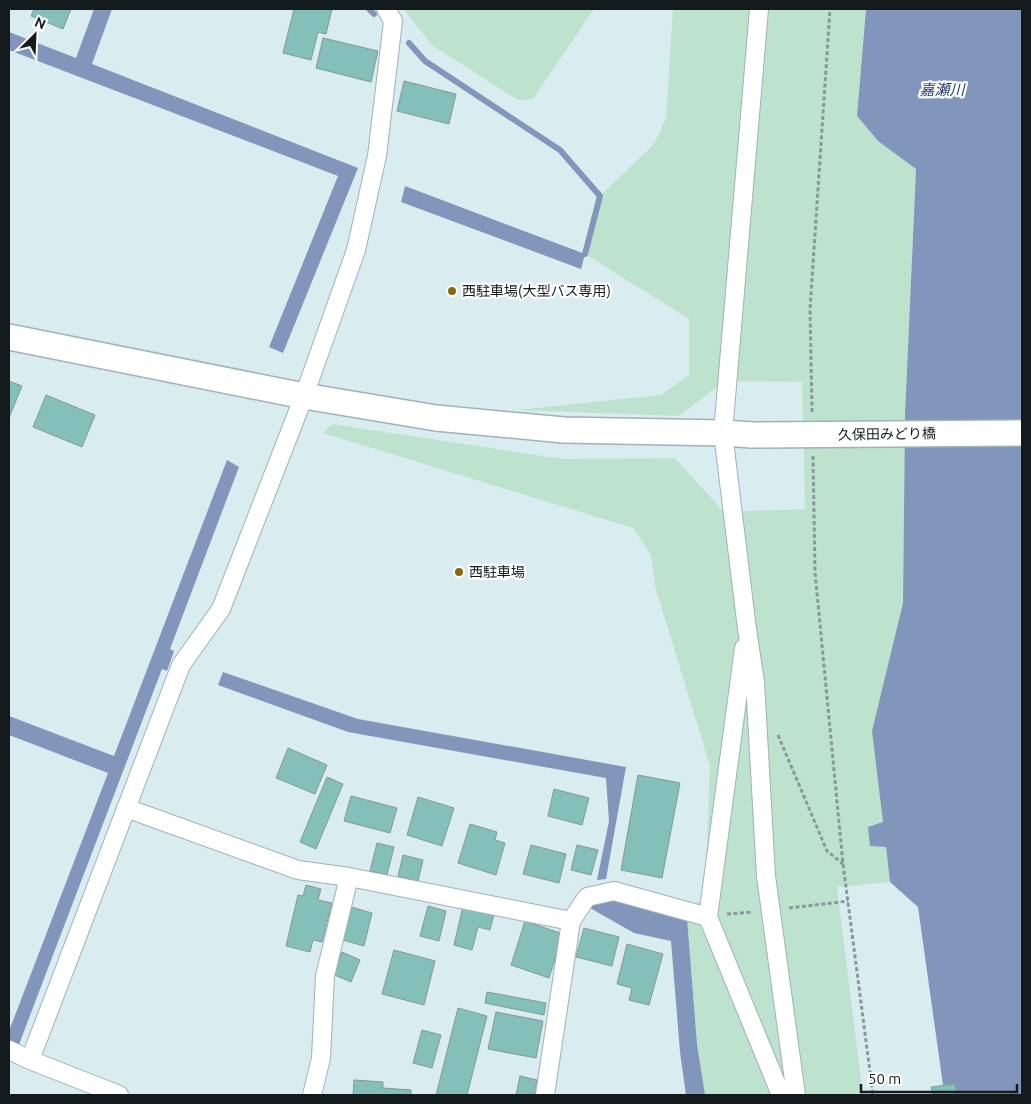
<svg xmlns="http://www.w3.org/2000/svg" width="1031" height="1104" font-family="Ubuntu,'Noto Sans JP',sans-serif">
<rect width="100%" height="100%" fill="#d9edf1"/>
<path fill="#bde3cf" d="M403,9H594L533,99L518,100L433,46Z
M673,9H866L857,116L878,141L916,169L905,415L903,603L873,731L890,882L837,887L863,1095H705L697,1044L687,918L705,894L710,766L655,586L651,555L633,528L323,433L332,424L563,459L675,458L724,512L805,509L802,382L725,381L679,416L517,410L661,395L689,375V319L585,254L600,196L654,144L666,118Z"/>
<path fill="#8296bc" d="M94,9H112L92,64L358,168L283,353L269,347L338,176L9,50V32L76,58Z
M866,9H1022V1095H957L955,1084L943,1085L918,907L890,882L886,847L870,846L868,827L883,822L872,731L903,603L905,415L916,169L878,141L857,116Z
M405,186L585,254L581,269L401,202Z
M227,460L239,467L170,649L174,651L167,671L162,669L18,1047L9,1042V1031L108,773L9,735V716L114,756Z
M223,672L358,719L626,767L606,879L597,880L609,821L606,778L348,732L218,685Z
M621,895L687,918L697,1044L705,1095H686L680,1052L671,941L634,933L590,908L595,900Z"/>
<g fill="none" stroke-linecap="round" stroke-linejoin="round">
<path stroke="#8296bc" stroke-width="6" d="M369,9L374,14
M409,43L425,61L560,150L600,196L585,254"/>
</g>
<path fill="#84bfb9" stroke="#859896" d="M34,9H71L63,29L31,16Z
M294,9H332L326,34L318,32L311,60L283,53Z
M323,38L378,51L371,82L316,68Z
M404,81L456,94L449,124L397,111Z
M9,381L22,386L9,418Z
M46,395L95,415L82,447L33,427Z
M288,748L327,765L315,794L276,778Z
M638,775L680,783L662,878L621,870Z
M327,777L343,784L316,849L300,842Z
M554,789L589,798L582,825L548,816Z
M351,796L397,808L390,833L344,821Z
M418,797L454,808L442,846L407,835Z
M470,824L497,832L495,840L505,843L496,875L458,863Z
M377,843L394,847L387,875L370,871Z
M531,845L566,854L559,883L523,874Z
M577,845L598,850L591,875L571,870Z
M403,855L423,860L418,881L398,876Z
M306,885L321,889L318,900L332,903L322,942L313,940L310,952L286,946L298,895L303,896Z
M348,906L372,913L364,946L339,939Z
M428,906L446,911L439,941L420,936Z
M463,906L494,914L490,930L478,927L472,950L454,945Z
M525,921L563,934L549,978L511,965Z
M584,928L619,937L612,966L576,957Z
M627,944L663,954L649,1005L629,1000L632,988L617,984Z
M394,950L435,961L424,1005L382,994Z
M342,952L360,960L351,982L332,974Z
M487,992L546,1003L544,1015L485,1003Z
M458,1008L487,1016L467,1095H436Z
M496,1012L543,1021L536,1058L488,1049Z
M422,1030L441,1035L432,1068L413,1063Z
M520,1076L537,1080L534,1095H516Z
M354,1080L383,1082V1088L411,1090V1095H353Z
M955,1084L957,1095H933L931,1087Z"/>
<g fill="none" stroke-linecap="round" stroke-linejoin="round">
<g stroke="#9fb2b6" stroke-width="20">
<path id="street" d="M759,9L723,433L747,629L755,682L766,876L796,1095
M744,648L708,917L781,1095
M126,808L298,870L349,877L571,921L587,897L614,891L708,917
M9,1050L30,1060L119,1095
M30,1060L181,665L221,609L304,396L356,250L377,156L393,21L386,9
M312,1095L321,1058L325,976L349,877
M545,1095L571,921"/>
</g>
<g stroke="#9fb2b6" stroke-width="28">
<path id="secondary" d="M9,337L304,396L436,418L564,430L723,433L752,435"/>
</g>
<path stroke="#89999b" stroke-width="3" stroke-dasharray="4 2.5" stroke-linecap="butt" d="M812,412L810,309L830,9
M813,456L815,572L843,864L873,1095
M778,735L827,851L843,864
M789,908L848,901
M727,914L753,912"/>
<use href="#street" stroke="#fff" stroke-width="18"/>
<use href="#secondary" stroke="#fff" stroke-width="25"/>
<g stroke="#9fb2b6" stroke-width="28" stroke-linecap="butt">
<path id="secondary-bridge" d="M752,435L1022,433"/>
</g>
<use href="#secondary-bridge" stroke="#fff" stroke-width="25"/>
</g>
<g fill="#886805" stroke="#fff" stroke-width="2">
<circle cx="452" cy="291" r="5"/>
<circle cx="459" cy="572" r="5"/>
</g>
<g text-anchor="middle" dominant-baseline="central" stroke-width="4.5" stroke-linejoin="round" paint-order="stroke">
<g font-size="14" fill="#121a1b" stroke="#fff" text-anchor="start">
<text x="462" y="291">西駐車場(大型バス専用)</text>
<text x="469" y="572">西駐車場</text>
</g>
<g font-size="14" fill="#121a1b" stroke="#fff">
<text transform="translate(887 434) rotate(-1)">久保田みどり橋</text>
</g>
<g font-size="15" font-style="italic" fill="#253d6f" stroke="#fff">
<text x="942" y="89">嘉瀬川</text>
</g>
</g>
<rect width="1031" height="1104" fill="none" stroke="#121a1b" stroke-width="20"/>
<g transform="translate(35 35) rotate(24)" stroke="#ffffff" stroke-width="4" paint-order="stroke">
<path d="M0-4L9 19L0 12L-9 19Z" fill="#121a1b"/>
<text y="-8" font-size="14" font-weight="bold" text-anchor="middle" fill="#121a1b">N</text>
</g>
<path d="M861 1084v8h156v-8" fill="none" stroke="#121a1b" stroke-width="2.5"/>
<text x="868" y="1084" font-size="15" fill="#121a1b" stroke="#ffffff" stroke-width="4" paint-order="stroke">50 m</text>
</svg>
